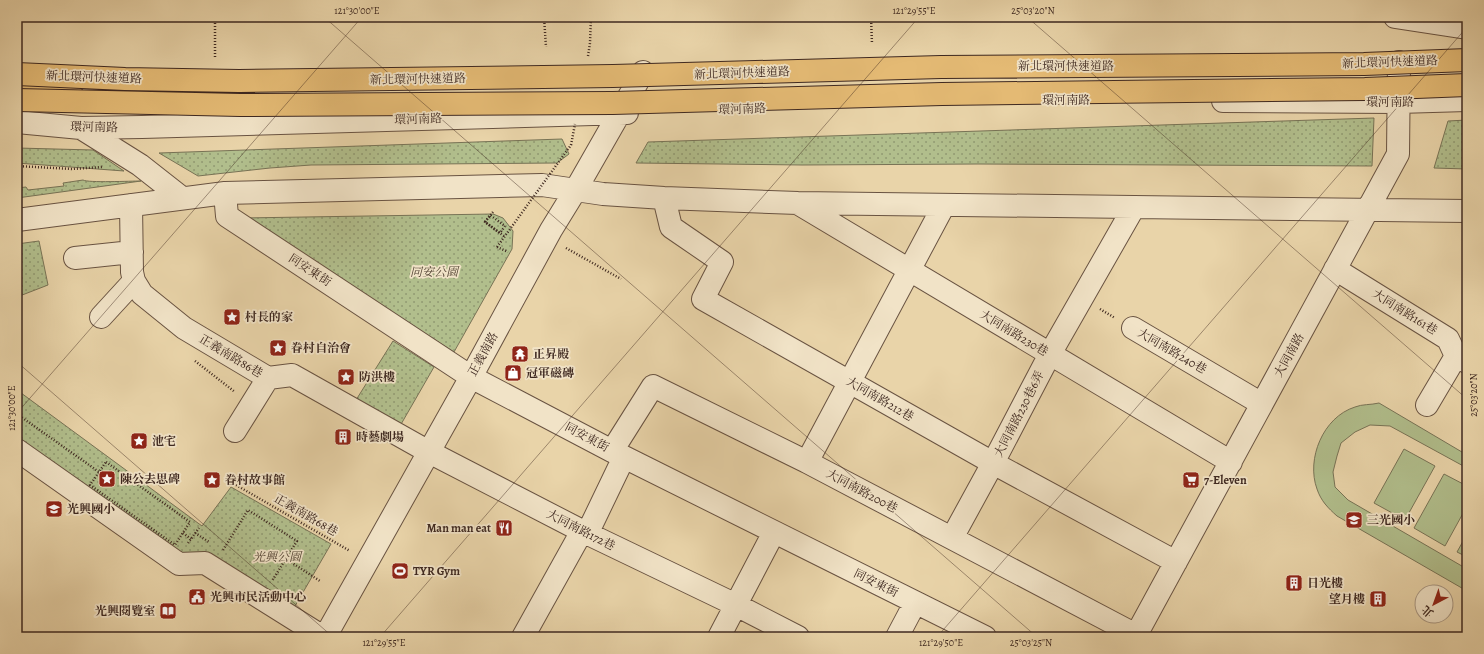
<svg xmlns="http://www.w3.org/2000/svg" width="1484" height="654" font-family="Alegreya,'Noto Serif TC',serif">
<defs>
<pattern id="grass-dots" width="8" height="8" patternUnits="userSpaceOnUse"><rect width="8" height="8" fill="#b1be8c"/><path d="M2 2h.1M6 6h.1" fill="none" stroke="#919a72" stroke-width="1.8" stroke-linecap="round"/></pattern>
</defs>
<rect width="100%" height="100%" fill="#e9d4a9"/>
<filter id="stains"><feTurbulence type="fractalNoise" baseFrequency=".005" numOctaves="4"/><feColorMatrix values="0 0 0 0 .2 0 0 0 0 .09 0 0 0 0 .02 0 0 0 .5 -.17"/></filter>
<radialGradient id="worn" r=".72"><stop offset=".6" stop-color="#630" stop-opacity="0"/><stop offset="1" stop-color="#630" stop-opacity=".3"/></radialGradient>
<path fill="url(#grass-dots)" stroke="#787356" d="M1374,118L1372,166L978,164L802,165L636,163L648,142Z
M1467,120V169L1434,168L1448,121Z
M562,139L569,154L557,163L311,165L270,168L198,176L159,153Z
M17,148L93,150L124,171L17,163Z
M83,180C88,183 131,181 141,181L17,198V188L26,187L28,190L64,186L63,183Z
M493,214L503,218L513,231L512,249L454,352L243,218Z
M39,241L48,285L17,297V244Z
M393,341L434,367L400,426L356,400Z
M17,390L202,526L231,487L331,544L291,613L180,559L17,443Z"/>
<path fill="#b1be8c" stroke="#787356" d="M1379,403L1467,455V468L1390,426L1370,425L1355,432L1341,443L1337,456L1333,472L1335,487L1348,500L1467,569V591L1337,516C1328,508 1321,501 1317,489C1306,459 1323,417 1355,407C1362,404 1371,405 1379,403Z
M1404,449L1435,466L1405,520L1374,503Z
M1444,474L1467,486V506L1445,546L1414,528Z
M1467,534V557L1457,552Z"/>
<g fill="none" stroke-linecap="round" stroke-linejoin="round">
<g stroke="#695342" stroke-width="24">
<path id="minor" d="M1395,17L1467,28
M1223,101L1398,102L1467,100
M17,122L81,128L142,127L627,113
M81,128L140,165L182,198
M225,193L227,216L471,377L612,451L985,637
M664,198L671,227L722,262L703,299L993,463L1176,562
M799,204L1231,462
M131,205L132,272L134,281L142,294L184,328L268,378L292,375L429,452L582,531L736,605L798,637
M17,220L225,193L542,185L603,194L664,198L798,203L1467,211
M75,258L132,252
M1335,269L1448,339L1456,356L1467,362
M101,317L134,281
M1133,328L1262,404
M1427,405L1456,356
M235,431L268,378
M17,450L179,564L205,563L323,637
M612,451L653,386L807,462L1136,635
M807,462L944,205
M587,534L624,457
M952,538L993,463L1050,354L1134,207
M325,637L471,377L551,230L575,191L643,72
M523,637L582,531
M719,637L774,532
M897,637L915,603
M1135,637L1398,154L1399,62"/>
</g>
<g stroke="#3e2820" stroke-width="24">
<path id="highway" d="M17,88L72,84"/>
</g>
<path stroke="#3e2820" stroke-width="2.5" stroke-dasharray="1 2" stroke-linecap="butt" d="M215,17V57
M544,17L546,47
M871,17L872,44
M17,166L72,169L102,167
M493,212L485,222L500,233L505,226
M497,247L508,252
M566,248L621,279
M1100,309L1115,318
M195,361L235,392
M17,414L99,472
M106,462L190,522L175,545L90,485Z
M236,485L350,551
M183,533L191,539
M195,533L209,542
M188,543L199,528
M223,550L248,510L297,541L272,581
M286,559L320,581"/>
<use href="#minor" stroke="#f1e3c7" stroke-width="22"/>
<use href="#highway" stroke="#e4ba74" stroke-width="22"/>
<g stroke="#3e2820" stroke-width="24" stroke-linecap="butt">
<path id="highway-bridge" d="M17,74L125,79L239,81L613,76L941,67L1364,64L1467,60
M17,100L240,105L613,103L942,94L1365,89L1467,85"/>
</g>
<path stroke="#3e2820" stroke-width="2.5" stroke-dasharray="1 2" stroke-linecap="butt" d="M588,56L590,43L591,17
M504,236L485,222L490,215L505,226
M497,247L571,145L575,124"/>
<use href="#highway-bridge" stroke="#e4ba74" stroke-width="22"/>
</g>
<path fill="none" stroke="#3e2820" stroke-width="1" stroke-opacity="0.45" d="M324,17L1037,637M1027,17L1467,399M17,362L333,637M17,413L362,17M380,637L919,17M937,637L1467,27"/>
<defs>
<g id="sight-square" transform="scale(0.9)"><rect x="-9" y="-9" width="18" height="18" rx="4" fill="#8f2418" stroke="#f1e3c7"/><path d="M0-6L1.8-2.2L6-1.7L2.9 1.2L3.7 5.4L0 3.3L-3.7 5.4L-2.9 1.2L-6-1.7L-1.8-2.2Z" fill="#fff"/></g>
<g id="temple-square" transform="scale(0.9)"><rect x="-9" y="-9" width="18" height="18" rx="4" fill="#8f2418" stroke="#f1e3c7"/><path d="M0-6L5-2H3V0L6.5 2.5H4V6H1.5V3h-3V6H-4V2.5H-6.5L-3 0V-2H-5Z" fill="#fff"/></g>
<g id="shop-square" transform="scale(0.9)"><rect x="-9" y="-9" width="18" height="18" rx="4" fill="#8f2418" stroke="#f1e3c7"/><path d="M-5-2.5h2.3a2.7 3.5 0 0 1 5.4 0H5L5.5 6h-11ZM-1.5-2.5h3a1.5 2.3 0 0 0-3 0Z" fill="#fff"/></g>
<g id="building-square" transform="scale(0.9)"><rect x="-9" y="-9" width="18" height="18" rx="4" fill="#8f2418" stroke="#f1e3c7"/><path d="M-4-6H4V6H1V3H-1V6H-4ZM-2.5-4.3h1.7v1.8h-1.7ZM.8-4.3h1.7v1.8H.8ZM-2.5-1h1.7V.8h-1.7ZM.8-1h1.7V.8H.8Z" fill="#fff"/></g>
<g id="supermarket-square" transform="scale(0.9)"><rect x="-9" y="-9" width="18" height="18" rx="4" fill="#8f2418" stroke="#f1e3c7"/><path d="M-6-5.5h2.5l.6 2H6L4.5 2H-2.5L-4.4-4H-6ZM-1.5 3.2a1.3 1.3 0 1 0 .1 0ZM3 3.2a1.3 1.3 0 1 0 .1 0Z" fill="#fff"/></g>
<g id="school-square" transform="scale(0.9)"><rect x="-9" y="-9" width="18" height="18" rx="4" fill="#8f2418" stroke="#f1e3c7"/><path d="M0-5L7-2L0 1L-7-2ZM-4 1L0 2.5L4 1V4Q0 6-4 4Z" fill="#fff"/></g>
<g id="restaurant-square" transform="scale(0.9)"><rect x="-9" y="-9" width="18" height="18" rx="4" fill="#8f2418" stroke="#f1e3c7"/><path d="M-5-6h1v4h1v-4h1v4h1v-4h1v5L-1.5 .5V6h-2V.5L-5-1ZM5-6V6H3V1.5H1.5Q1.5-4 5-6Z" fill="#fff"/></g>
<g id="stadium-square" transform="scale(0.9)"><rect x="-9" y="-9" width="18" height="18" rx="4" fill="#8f2418" stroke="#f1e3c7"/><path d="M0-5a6.5 5 0 1 0 0 10a6.5 5 0 1 0 0-10ZM-3.5-1.8h7v3.6h-7Z" fill="#fff"/></g>
<g id="civic-square" transform="scale(0.9)"><rect x="-9" y="-9" width="18" height="18" rx="4" fill="#8f2418" stroke="#f1e3c7"/><path d="M-.6-6.5H3V-4.5H.6V-3L4-1V1h2V6H-6V1h2V-1L-.6-3ZM-1.2 2.5V6h2.4V2.5Z" fill="#fff"/></g>
<g id="library-square" transform="scale(0.9)"><rect x="-9" y="-9" width="18" height="18" rx="4" fill="#8f2418" stroke="#f1e3c7"/><path d="M-6-4Q-3-5.5-.7-3.5V5Q-3 3-6 4ZM6-4Q3-5.5 .7-3.5V5Q3 3 6 4Z" fill="#fff"/></g>
</defs>
<g fill-rule="evenodd">
<use href="#sight-square" x="232" y="317"/>
<use href="#sight-square" x="278" y="348"/>
<use href="#temple-square" x="520" y="354"/>
<use href="#shop-square" x="513" y="373"/>
<use href="#sight-square" x="346" y="377"/>
<use href="#building-square" x="343" y="437"/>
<use href="#sight-square" x="139" y="441"/>
<use href="#sight-square" x="107" y="479"/>
<use href="#sight-square" x="212" y="480"/>
<use href="#supermarket-square" x="1191" y="480"/>
<use href="#school-square" x="54" y="509"/>
<use href="#school-square" x="1354" y="520"/>
<use href="#restaurant-square" x="504" y="528"/>
<use href="#stadium-square" x="400" y="571"/>
<use href="#building-square" x="1294" y="583"/>
<use href="#civic-square" x="197" y="597"/>
<use href="#building-square" x="1378" y="599"/>
<use href="#library-square" x="168" y="611"/>
</g>
<g text-anchor="middle" dominant-baseline="central" stroke-width="3.5" stroke-linejoin="round" paint-order="stroke">
<g font-size="12" fill="#3e2820" stroke="#f1e3c7">
<text transform="translate(1390 62) rotate(-2)">新北環河快速道路</text>
<text x="1066" y="66">新北環河快速道路</text>
<text transform="translate(742 73) rotate(-2)">新北環河快速道路</text>
<text transform="translate(94 77) rotate(2)">新北環河快速道路</text>
<text transform="translate(418 79) rotate(-1)">新北環河快速道路</text>
<text x="1066" y="100">環河南路</text>
<text x="1390" y="102">環河南路</text>
<text transform="translate(742 109) rotate(-2)">環河南路</text>
<text transform="translate(418 119) rotate(-2)">環河南路</text>
<text transform="translate(94 127) rotate(1)">環河南路</text>
<text transform="translate(310 270) rotate(33)">同安東街</text>
<text transform="translate(1405 312) rotate(32)">大同南路161巷</text>
<text transform="translate(1014 333) rotate(31)">大同南路230巷</text>
<text transform="translate(1172 351) rotate(30)">大同南路240巷</text>
<text transform="translate(483 354) rotate(-61)">正義南路</text>
<text transform="translate(1289 355) rotate(-61)">大同南路</text>
<text transform="translate(231 356) rotate(31)">正義南路86巷</text>
<text transform="translate(880 399) rotate(30)">大同南路212巷</text>
<text transform="translate(1019 414) rotate(-63)">大同南路230巷6弄</text>
<text transform="translate(587 437) rotate(28)">同安東街</text>
<text transform="translate(862 491) rotate(28)">大同南路200巷</text>
<text transform="translate(306 515) rotate(30)">正義南路68巷</text>
<text transform="translate(581 530) rotate(27)">大同南路172巷</text>
<text transform="translate(876 583) rotate(26)">同安東街</text>
</g>
<g font-size="12" font-style="italic" fill="#554636" stroke="#f1e3c7">
<text x="434" y="272">同安公園</text>
<text x="277" y="557">光興公園</text>
</g>
<g font-size="12" font-weight="bold" fill="#3e2820" stroke="#f1e3c7" text-anchor="start">
<text x="245" y="317">村長的家</text>
<text x="291" y="348">眷村自治會</text>
<text x="533" y="354">正昇殿</text>
<text x="526" y="373">冠軍磁磚</text>
<text x="359" y="377">防洪樓</text>
<text x="356" y="437">時藝劇場</text>
<text x="152" y="441">池宅</text>
<text x="120" y="479">陳公去思碑</text>
<text x="225" y="480">眷村故事館</text>
<text x="1204" y="480">7-Eleven</text>
<text x="67" y="509">光興國小</text>
<text x="1367" y="520">三光國小</text>
<text x="491" y="528" text-anchor="end">Man man eat</text>
<text x="413" y="571">TYR Gym</text>
<text x="1307" y="583">日光樓</text>
<text x="210" y="597">光興市民活動中心</text>
<text x="1365" y="599" text-anchor="end">望月樓</text>
<text x="155" y="611" text-anchor="end">光興閱覽室</text>
</g>
</g>
<rect width="1484" height="654" fill="none" stroke="#e9d4a9" stroke-width="44"/>
<g transform="translate(1434 604) rotate(221)"><circle r="19" fill="#f1e3c7" stroke="#a99884"/>
<path d="M0-3L7 15L0 10L-7 15Z" fill="#8f2418"/>
<text y="-6" font-size="11" font-weight="bold" text-anchor="middle" fill="#3e2820">北</text>
</g>
<rect x="22" y="22" width="1440" height="610" fill="none" stroke="#3e2820" stroke-width="1.5"/>
<g font-size="10" text-anchor="middle" fill="#3e2820">
<text x="357" y="14">121°30'00"E</text>
<text x="914" y="14">121°29'55"E</text>
<text x="1033" y="14">25°03'20"N</text>
<text transform="translate(1473 395) rotate(-90)" y="4">25°03'20"N</text>
<text transform="translate(11 408) rotate(-90)" y="4">121°30'00"E</text>
<text x="384" y="646">121°29'55"E</text>
<text x="941" y="646">121°29'50"E</text>
<text x="1031" y="646">25°03'25"N</text>
</g>
<rect width="100%" height="100%" filter="url(#stains)"/>
<rect width="100%" height="100%" fill="url(#worn)"/>
</svg>
